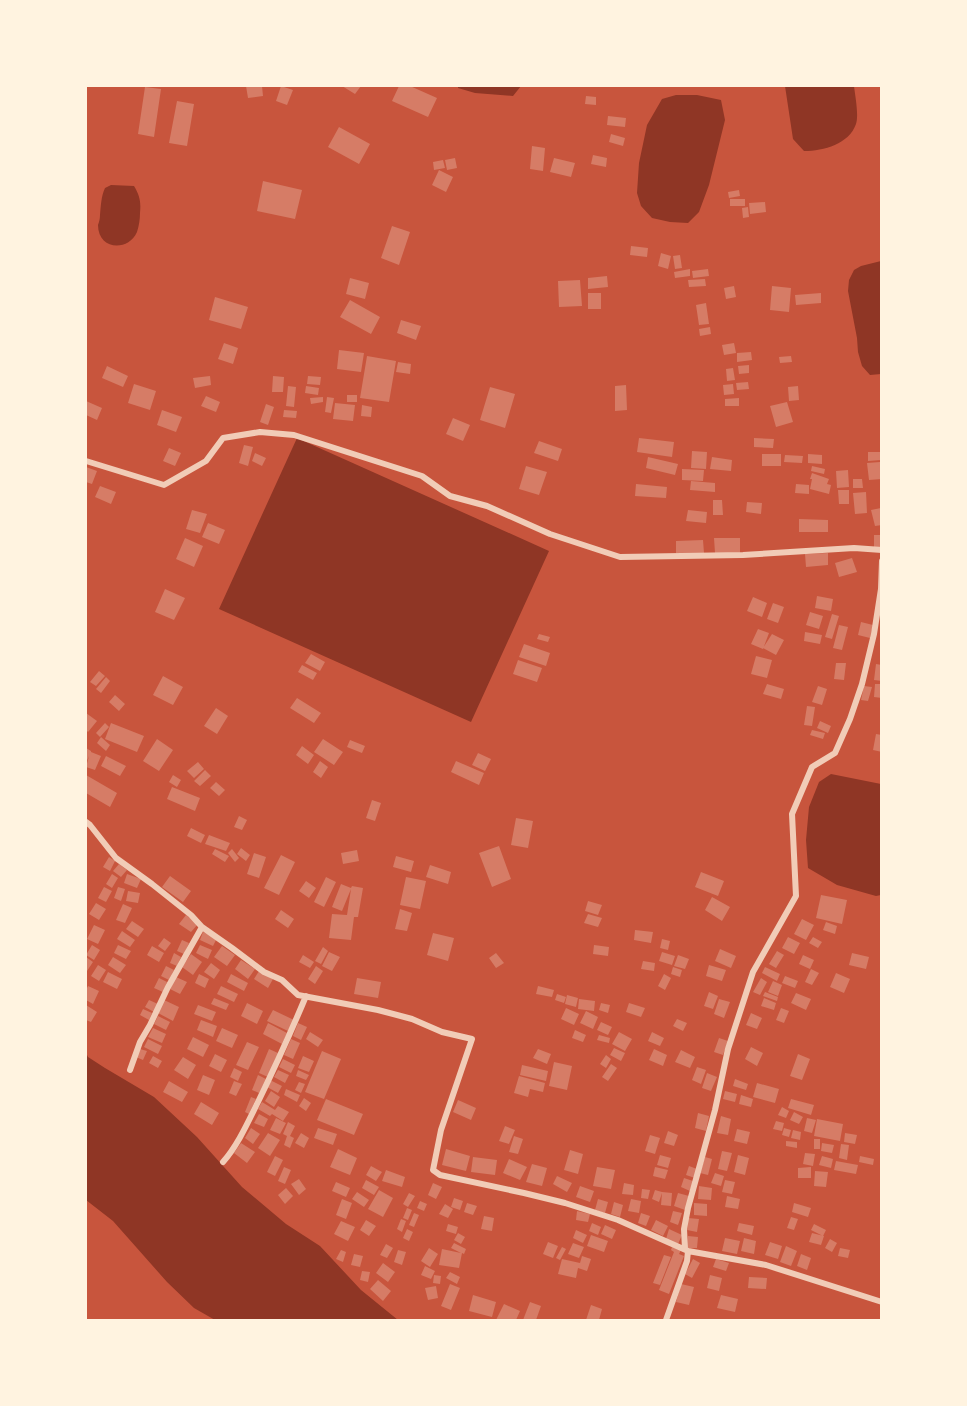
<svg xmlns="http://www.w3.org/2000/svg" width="967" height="1406" font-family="'PT Sans',sans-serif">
<rect width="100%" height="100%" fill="#c8553d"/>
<path fill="#8f3625" d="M458,86H521L513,96L475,93L458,88Z
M785,86H854C855,95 859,115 856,124C849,144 824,151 804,151L793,139Z
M676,95H697L721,100L725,120L709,185L699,212L688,223L670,222L652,218L641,206L637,193L639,163L647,125L662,99Z
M111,185L134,186C140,196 141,202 140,213C140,219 139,226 137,232C128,252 98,250 98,225C99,222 100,219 100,215C101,205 101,197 105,188Z
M881,261V374L870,375L862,366L858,352L857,338L848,291L849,280L854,270L861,266Z
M297,438L549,551L471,722L219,609Z
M831,774L881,784V895L876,896L837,885L808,868L806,840L809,807L819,782Z
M86,1053L88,1057L105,1068L154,1097L197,1137L242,1187L286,1224L320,1246L361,1290L398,1320H215L194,1308L167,1282L113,1221L86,1200Z"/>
<path fill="#d67c66" d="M246,86H262L263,96L248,98Z
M281,86L293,90L287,105L276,101Z
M342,86H361L355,94Z
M399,86H410L437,98L428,117L392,101Z
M145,87L161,89L154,137L138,134Z
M586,96L596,97V105L585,104Z
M177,101L194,104L187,146L169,143Z
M608,116L626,118L625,127L607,125Z
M339,127L370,144L359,164L328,147Z
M611,134L625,138L623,146L609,142Z
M532,146L545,148L543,171L530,169Z
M593,155L607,158L606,167L591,164Z
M455,158L457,168L447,170L445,160Z
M554,158L575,163L571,177L550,172Z
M443,160L445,168L434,170L433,162Z
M439,170L453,177L446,192L432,185Z
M263,181L302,190L295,219L257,211Z
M739,190L740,196L729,198L728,192Z
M730,199H745V206H730Z
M765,202L766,212L750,214L749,203Z
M748,207L749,217L743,218L742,208Z
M392,226L410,232L399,265L381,258Z
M631,246L648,248L647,257L630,255Z
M661,253L671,256L668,269L658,266Z
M680,255L682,268L675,269L673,256Z
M690,269V276L675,278L674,272Z
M708,269L709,276L693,278L692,271Z
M607,276L608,287L588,289V278Z
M350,278L369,283L365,299L346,294Z
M705,279L706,286L689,287L688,280Z
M580,280L582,306L559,307L558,281Z
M734,286L736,297L726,299L724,288Z
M772,286L791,288L789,312L770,310Z
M588,293H601V309H588Z
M821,293V303L796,305L795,295Z
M215,297L248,307L241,329L209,320Z
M350,300L380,317L371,334L340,317Z
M706,303L709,324L699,325L696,305Z
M401,320L421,326L416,340L397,333Z
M710,327L711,334L700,336L699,329Z
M224,343L238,348L233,364L218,359Z
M734,343L736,353L724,355L722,345Z
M339,350L364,353L361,372L337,369Z
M751,352L752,360L737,362V353Z
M367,356L396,361L389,402L360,398Z
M791,356L792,362L780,363L779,357Z
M398,362L411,364L410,374L396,372Z
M749,365V373L739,374L738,366Z
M107,366L128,376L123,387L102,378Z
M733,368L735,380L727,381L726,369Z
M210,376L211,385L195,388L193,378Z
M273,376L284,377L283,392H272Z
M308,376L321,377L320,385L307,384Z
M748,382L749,389L737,390L736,383Z
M134,384L156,391L150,410L128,403Z
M733,384L734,394L724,395L723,385Z
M626,385L627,410L615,411V386Z
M288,386L296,387L294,407L286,406Z
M306,386L319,388L318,395L305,393Z
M798,386L799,400L789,401L788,387Z
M490,387L515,394L505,428L480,420Z
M347,395H357V402H347Z
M206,396L220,402L216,412L201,406Z
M323,397V402L311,404L310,398Z
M327,397L334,398L331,413L325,412Z
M739,398V406H725V399Z
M86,401L102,408L97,420L86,415Z
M787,402L793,422L776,427L770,406Z
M335,403L355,405L353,421L333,419Z
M266,404L274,407L268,425L260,422Z
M362,405L372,407L371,417L361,416Z
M162,410L182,417L176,432L157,425Z
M284,410L297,411L296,418L283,417Z
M453,418L470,425L463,441L446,434Z
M639,438L674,442L672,457L637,452Z
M754,438L774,439L773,448L754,447Z
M539,441L562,449L558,461L534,453Z
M244,445L253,447L248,466L239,463Z
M169,448L181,453L175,466L163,461Z
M692,451L707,452L706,469L691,468Z
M868,452H881V460L868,461Z
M255,453L266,458L262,466L252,461Z
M762,454H781V466H762Z
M808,454L822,455V464L808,463Z
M785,455L803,456L802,463L784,462Z
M648,457L678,464L675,475L646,468Z
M712,457L732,460L731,471L710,469Z
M880,462L882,479L869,480L867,463Z
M526,466L547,472L539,495L519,489Z
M812,466L825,469L824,474L811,471Z
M86,467L97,471L92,484L86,482Z
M682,469L704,470L703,481L682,480Z
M848,470L849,487L837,488L836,471Z
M812,473L829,479L827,484L831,485L829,494L810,489L812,479H810Z
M853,479H862L863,488H853Z
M691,481L715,483V492L690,490Z
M636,484L667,487L666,498L635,496Z
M796,484L809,485V494L795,493Z
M100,486L116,492L111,504L95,497Z
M838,490H849V504H839Z
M866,492L867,513L855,514L853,493Z
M713,500H722L723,515H713Z
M747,502L762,503L761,514L746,512Z
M881,508L882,525L875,526L871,510Z
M192,510L207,514L200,533L186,529Z
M688,510L707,512L706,523L686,521Z
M799,519L828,520V532H799Z
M208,523L225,530L219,544L202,537Z
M874,535H882V547H874Z
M185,538L203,546L194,567L176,559Z
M714,538H740V553H715Z
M703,540L704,553H676V541Z
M828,553V565L806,567L805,554Z
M852,558L857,572L839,577L835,563Z
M165,589L185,598L174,620L155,612Z
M817,596L833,599L831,611L815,608Z
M753,597L767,603L762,617L747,611Z
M773,603L784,607L778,623L767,619Z
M810,612L823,616L819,629L806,625Z
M832,614L839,616L832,639L825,637Z
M861,622L873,625L870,638L858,635Z
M839,625L848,627L842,650L833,648Z
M758,629L769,633L763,649L751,644Z
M805,632L822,635L820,644L804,641Z
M539,634L550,637L548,642L537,639Z
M772,634L784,640L776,655L763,648Z
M524,644L550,653L546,666L519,657Z
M311,654L325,662L320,671L305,663Z
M756,656L772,660L767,678L751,674Z
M518,660L542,668L537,682L513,674Z
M836,663H846L844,680L834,679Z
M876,664L882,665V681L874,680Z
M302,665L317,673L313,680L298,672Z
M99,671L105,676L96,686L90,682Z
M163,676L183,687L173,705L153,695Z
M106,677L110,681L101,693L96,689Z
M767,684L784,689L781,699L763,694Z
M875,684H882V698L874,697Z
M818,686L827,689L822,705L812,702Z
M864,686L872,687L868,701L861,700Z
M115,695L125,704L119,711L109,702Z
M297,698L321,713L314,723L290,708Z
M807,706L815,707L812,726L804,725Z
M216,708L228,716L217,734L204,726Z
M86,713L97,721L88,732L86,730Z
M820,721L831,726L828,733L817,728Z
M105,723L109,727L100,737L96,733Z
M111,723L144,736L137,752L105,739Z
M812,730L825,733L823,739L810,735Z
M876,734L882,735V752L873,750Z
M101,737L110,745L106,751L97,743Z
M157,739L173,750L159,771L143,761Z
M323,739L343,752L334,765L314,752Z
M350,740L365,746L362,753L347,747Z
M302,746L314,755L308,764L296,755Z
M86,748L91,751V752L101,756L95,770L86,767L89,756L86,763Z
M478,753L491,759L485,771L472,765Z
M106,756L126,766L120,776L101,766Z
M320,761L328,767L321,778L313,772Z
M456,761L484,773L479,785L451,772Z
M198,762L204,769L194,778L187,771Z
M205,770L211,776L200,786L194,781Z
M86,775L117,793L110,807L86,793Z
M173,775L181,780L177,787L169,782Z
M216,782L225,790L219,796L210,788Z
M172,787L200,798L195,811L167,799Z
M372,800L381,803L375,821L366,818Z
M239,816L247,820L242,830L234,827Z
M516,818L533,821L528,848L511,845Z
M191,828L205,835L201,843L187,836Z
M209,835L230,843L226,851L205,844Z
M499,846L511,879L492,887L479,853Z
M241,848L250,855L246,861L237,854Z
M215,849L229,856L225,862L212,854Z
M232,849L239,858L235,862L228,853Z
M357,850L359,861L343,864L341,853Z
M254,853L266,857L259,878L247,874Z
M281,855L295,862L279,895L264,888Z
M396,856L414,861L411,872L393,867Z
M109,857L115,861L110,871L103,867Z
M119,864L127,870L121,877L113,871Z
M430,865L451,872L448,884L426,877Z
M701,872L724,881L718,896L695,887Z
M112,874L118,878L112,888L106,884Z
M127,874L141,879L137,888L124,883Z
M170,876L191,891L183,902L162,887Z
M326,877L336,882L324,907L314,902Z
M406,877L426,881L420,909L400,905Z
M306,881L316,888L309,898L299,891Z
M341,884L351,888L352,886L363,888L358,917H354L351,940L329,938L332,914L347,915L351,889L342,911L332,907Z
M104,887L112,891L106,902L98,898Z
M118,887L125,889L121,901L114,898Z
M128,891L140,893L138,903L126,901Z
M821,895L847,900L842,924L816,918Z
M712,897L730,907L722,921L705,910Z
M588,901L602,905L598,915L585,911Z
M96,903L106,909L99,920L89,914Z
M123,904L132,908L125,923L116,920Z
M400,909L412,913L407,931L395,929Z
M281,910L294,919L288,928L275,919Z
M588,914L602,918L598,927L584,923Z
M186,915L198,924L191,932L179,924Z
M802,919L814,925L806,940L794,934Z
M132,921L144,929L138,937L126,929Z
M826,922L837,926L835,934L823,930Z
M94,925L105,930L98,944L87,939Z
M635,930L653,932L651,943L634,940Z
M122,931L135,940L130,947L117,939Z
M203,932L217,938L213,946L200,940Z
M433,933L454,938L448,961L427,955Z
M788,937L800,943L794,954L782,948Z
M813,937L822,942L818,948L809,943Z
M164,938L171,943L165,951L158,946Z
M662,939L670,941L668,950L660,948Z
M182,940L189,943L184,954L177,951Z
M92,945L100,950L94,960L86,955Z
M118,945L131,951L126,959L114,953Z
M200,945L212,950L208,959L196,953Z
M594,945L609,947L608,956L593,954Z
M152,946L164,953L159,962L147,955Z
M222,946L235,955L227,966L214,957Z
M323,947L328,951L321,964L315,961Z
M720,949L736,956L731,968L715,961Z
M777,951L784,955L776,968L769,964Z
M329,952L340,957L332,971L322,966Z
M662,952L675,956L672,965L659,961Z
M174,953L181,957L177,966L170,963Z
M496,953L504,963L496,968L489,958Z
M852,953L869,957L866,969L849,965Z
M191,954L202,962L193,975L182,967Z
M303,955L314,962L310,968L299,962Z
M678,955L689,959L685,969L674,966Z
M803,955L814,960L810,969L799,964Z
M86,957L93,962L87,971L86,970Z
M113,957L126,965L120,973L108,965Z
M241,960L255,969L248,979L235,969Z
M643,961L655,963L654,971L641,969Z
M211,963L220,970L214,979L204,972Z
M98,965L106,970L99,981L91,976Z
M709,965L726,970L722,981L706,976Z
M166,966L174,970L169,980L161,976Z
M316,966L323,971L315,984L308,979Z
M673,967L682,970L680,977L671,974Z
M765,967L780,974L777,981L762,973Z
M811,969L819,973L812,985L805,982Z
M259,971L273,979L268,988L254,979Z
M108,972L122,979L117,989L103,982Z
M836,973L850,979L844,993L830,987Z
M199,974L209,979L205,988L195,983Z
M231,974L248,983L244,991L227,982Z
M664,974L671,978L665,990L658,986Z
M785,976L798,981L795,988L782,983Z
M176,977L187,982L180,994L170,989Z
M159,978L167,982L163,992L154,988Z
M357,978L381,982L378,998L354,994Z
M761,978L767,982L760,995L753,992Z
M773,981L782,985L778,996L768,992Z
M88,986L99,991L93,1004L86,1000V990Z
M221,986L238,994L234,1002L217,994Z
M538,986L554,990L552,997L536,994Z
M709,992L718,996L713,1009L704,1006Z
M765,992L778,997L777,1001L763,996Z
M796,993L811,999L806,1010L791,1003Z
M557,994L566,997L564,1003L555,1000Z
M567,995L578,998L576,1007L565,1004Z
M214,998L229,1004L226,1010L211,1004Z
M764,998L776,1003L774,1010L761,1006Z
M579,999L595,1001L594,1011L578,1009Z
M719,999L730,1002L724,1018L714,1014Z
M149,1000L158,1004L154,1012L145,1007Z
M164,1000L179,1007L173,1021L158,1013Z
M247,1003L263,1011L257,1024L241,1016Z
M601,1003L610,1005L608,1013L599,1010Z
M629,1003L645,1008L641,1017L626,1012Z
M86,1005L97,1012L91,1022L86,1020Z
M198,1005L216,1012L212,1021L194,1014Z
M566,1008L579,1014L574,1025L561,1019Z
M781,1008L789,1011L784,1023L776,1020Z
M143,1009L152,1013L149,1020L140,1015Z
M273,1010L294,1020L288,1031L267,1021Z
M586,1011L598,1017L593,1029L580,1023Z
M751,1013L762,1018L757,1029L746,1025Z
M158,1016L170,1022L166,1030L154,1024Z
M677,1019L687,1023L683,1031L673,1026Z
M201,1020L217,1026L213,1037L197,1030Z
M601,1022L612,1027L608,1035L597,1030Z
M268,1023L287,1033L282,1044L263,1034Z
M298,1023L307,1027L301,1040L293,1036Z
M153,1028L166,1034L162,1043L148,1037Z
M222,1028L238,1035L232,1048L216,1041Z
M575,1030L586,1035L583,1042L572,1038Z
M310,1032L323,1040L318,1047L306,1039Z
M619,1032L632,1039L625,1051L612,1044Z
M652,1032L664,1038L660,1046L648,1041Z
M599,1035L610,1038L609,1043L597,1040Z
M193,1037L209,1045L203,1057L187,1049Z
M719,1038L728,1041L723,1055L714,1052Z
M148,1039L162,1046L158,1054L144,1047Z
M291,1039L300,1043L293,1059L284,1055Z
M247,1042L259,1047L248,1070L236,1065Z
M751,1047L763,1053L757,1066L745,1059Z
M614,1048L625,1053L621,1061L610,1055Z
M140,1049L147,1051L143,1060L136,1057Z
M269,1049L278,1053L268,1077L259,1073Z
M538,1049L551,1054L547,1064L533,1058Z
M654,1049L667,1055L663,1066L649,1060Z
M681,1050L695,1057L690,1068L675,1062Z
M322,1051L341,1059L324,1099L305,1092Z
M215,1054L227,1060L221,1072L209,1066Z
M798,1054L810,1059L802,1080L790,1076Z
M606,1055L611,1059L606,1068L600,1064Z
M153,1056L162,1061L158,1068L149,1063Z
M303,1056L314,1061L309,1072L298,1068Z
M183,1057L196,1065L188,1079L174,1070Z
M283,1059L295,1065L291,1073L279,1067Z
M554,1062L572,1066L567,1090L549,1086Z
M611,1064L617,1068L608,1081L602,1077Z
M522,1065L548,1071L546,1081L520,1075Z
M697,1067L706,1070L701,1084L692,1080Z
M234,1068L242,1072L238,1081L230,1077Z
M278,1070L289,1075L285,1083L274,1077Z
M298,1070L309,1075L306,1080L296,1076Z
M707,1073L717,1077L711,1091L702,1088Z
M203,1075L215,1080L209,1095L197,1090Z
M258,1075L266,1079L259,1093L252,1090Z
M519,1076L545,1083L543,1092L530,1089L528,1097L514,1093Z
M735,1079L748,1084L746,1090L733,1086Z
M270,1080L282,1086L278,1093L267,1087Z
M169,1081L188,1092L182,1102L163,1092Z
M234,1081L242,1084L236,1096L229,1093Z
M299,1082L305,1084L301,1093L295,1090Z
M757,1083L779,1089L775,1103L753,1097Z
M286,1089L300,1095L297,1102L284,1095Z
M271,1091L280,1097L274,1107L265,1101Z
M725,1091L737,1094L735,1102L723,1099Z
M741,1095L753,1099L751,1107L739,1104Z
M251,1097L256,1099L249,1114L245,1112Z
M304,1098L311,1103L306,1111L299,1106Z
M326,1099L363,1114L354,1135L317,1120Z
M791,1099L814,1105L811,1115L788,1108Z
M458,1100L476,1108L471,1120L453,1112Z
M201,1102L219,1113L212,1125L194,1114Z
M262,1102L275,1110L278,1106L289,1112L283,1121L272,1114L270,1116L258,1109Z
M782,1107L789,1111L786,1118L778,1115Z
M794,1112L803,1117L799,1124L790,1120Z
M698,1113L709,1116L706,1131L695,1128Z
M259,1114L268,1119L264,1127L254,1123Z
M721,1116L731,1119L728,1135L717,1133Z
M276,1118L286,1123L280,1134L270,1130Z
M807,1118L816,1120L812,1133L804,1131Z
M817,1119L843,1124L840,1141L814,1136Z
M776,1121L784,1123L782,1131L773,1129Z
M288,1122L295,1126L290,1136L294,1138L290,1148L284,1145L287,1136L283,1134Z
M505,1126L515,1130L509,1144L499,1141Z
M251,1128L260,1134L253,1144L245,1138Z
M318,1128L337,1134L333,1145L314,1138Z
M784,1128L791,1130L789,1137L782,1135Z
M737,1129L750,1132L747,1144L734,1141Z
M793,1130L801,1132L800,1140L791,1138Z
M668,1131L678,1135L674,1146L664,1143Z
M268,1133L280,1140L270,1156L258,1148Z
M301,1133L309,1138L304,1148L295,1143Z
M845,1133L857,1135L855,1144L844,1142Z
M650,1135L660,1138L655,1154L645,1151Z
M514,1136L523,1139L518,1154L509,1152Z
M814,1139H820V1149H814Z
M786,1141L797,1142V1148L786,1146Z
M241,1143L255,1152L247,1163L234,1153Z
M822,1143L834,1145L832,1153L821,1151Z
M841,1144L849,1145L847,1160L839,1158Z
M338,1149L357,1158L350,1175L330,1167Z
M446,1149L470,1156L466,1171L442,1165Z
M570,1150L583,1154L578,1174L564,1170Z
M722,1151L732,1153L727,1171L718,1169Z
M805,1153L815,1154L813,1166L803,1164Z
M660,1155L671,1158L668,1168L657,1165Z
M738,1155L749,1158L745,1175L734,1172Z
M275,1156L283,1160L275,1176L267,1172Z
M822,1156L833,1159L831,1168L819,1165Z
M860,1156L874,1159L873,1165L859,1162Z
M473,1157L497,1160L495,1175L471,1172Z
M705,1157L712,1159L708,1175L700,1173Z
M509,1159L527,1167L520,1180L503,1173Z
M836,1161L858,1165L856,1174L834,1170Z
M532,1164L547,1168L542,1186L526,1182Z
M371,1166L382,1172L376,1181L366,1175Z
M689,1166L697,1169L695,1178L686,1175Z
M284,1167L291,1170L285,1184L278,1181Z
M597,1167L615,1170L611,1189L593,1186Z
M655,1167L668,1170L665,1179L653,1176Z
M811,1167V1178H798V1168Z
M386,1170L405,1177L402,1187L382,1181Z
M815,1171L828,1172L826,1187L814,1186Z
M715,1173L724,1176L721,1186L711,1183Z
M557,1176L572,1183L567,1192L553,1184Z
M684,1178L693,1181L690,1191L681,1187Z
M299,1179L306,1189L299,1195L291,1184Z
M366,1180L379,1187L374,1195L362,1188Z
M725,1180L735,1182L732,1194L722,1192Z
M336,1182L350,1188L346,1197L332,1191Z
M433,1183L442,1187L436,1199L428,1195Z
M624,1183L634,1185L633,1195L622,1194Z
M580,1186L594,1191L590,1202L576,1197Z
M699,1186L712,1188L711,1200L698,1199Z
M286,1188L293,1196L285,1204L278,1195Z
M642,1189L650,1190L648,1199L641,1198Z
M379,1190L393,1198L383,1217L368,1209Z
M655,1190L662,1192L672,1193L671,1206L661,1205L662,1193L659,1202L652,1199Z
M357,1192L369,1200L364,1207L352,1199Z
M409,1193L415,1196L408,1207L403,1204Z
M678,1193L689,1196L685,1210L674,1206Z
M727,1196L740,1199L738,1209L725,1207Z
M454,1198L463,1201L460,1210L451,1207Z
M342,1199L352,1203L346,1219L336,1215Z
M598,1199L608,1202L605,1213L595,1210Z
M631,1199L641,1201L639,1213L628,1211Z
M420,1201L427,1204L424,1211L417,1208Z
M614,1202L623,1205L620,1217L611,1214Z
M467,1203L477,1206L473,1215L464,1212Z
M694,1203L707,1204V1216L694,1215Z
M794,1203L811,1208L808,1217L792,1212Z
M445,1204L453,1209L448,1218L439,1214Z
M407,1208L412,1210L408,1220L403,1218Z
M577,1211L590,1214L588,1222L576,1220Z
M673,1211L682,1213L678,1225L670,1222Z
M414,1213L419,1215L414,1227L409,1225Z
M641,1213L650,1216L646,1226L638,1223Z
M484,1216L494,1218L492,1231L481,1229Z
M791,1217L798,1219L794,1230L787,1228Z
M688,1218L699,1219L697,1232L687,1230Z
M401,1219L406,1221L402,1232L397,1229Z
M366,1220L376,1226L369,1236L360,1230Z
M656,1220L668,1226L663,1236L651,1230Z
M341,1221L355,1227L348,1241L334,1234Z
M592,1223L601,1227L598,1235L589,1231Z
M739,1223L754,1226L752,1235L737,1231Z
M448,1224L458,1227L456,1234L446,1231Z
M814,1224L826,1230L823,1236L811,1230Z
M605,1225L616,1230L612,1239L601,1234Z
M407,1229L413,1232L409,1241L403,1238Z
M669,1229L682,1235L678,1244L666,1239Z
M576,1230L587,1235L583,1243L573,1238Z
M458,1233L465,1237L461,1244L454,1240Z
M812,1233L824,1236L821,1245L809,1242Z
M591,1235L608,1241L604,1252L587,1246Z
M688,1236L698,1237L697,1248H687Z
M725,1238L740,1241L737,1254L722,1251Z
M744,1238L756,1241L754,1254L741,1251Z
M830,1239L837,1243L832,1252L825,1248Z
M548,1242L558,1246L553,1258L543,1254Z
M770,1242L782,1246L778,1259L765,1255Z
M454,1243L466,1249L464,1254L462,1253L459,1268L439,1265L442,1249L461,1253L451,1248Z
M573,1243L584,1247L579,1258L568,1254Z
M386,1244L393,1248L387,1258L380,1255Z
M786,1246L797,1251L791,1266L780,1262Z
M562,1247L566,1249L560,1260L556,1258Z
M672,1247L681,1250L679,1254L684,1256L669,1294L659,1290L674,1252L671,1250Z
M429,1248L438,1254L430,1267L421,1261Z
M840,1248L850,1250L848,1258L838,1256Z
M341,1250L346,1252L343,1262L336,1259Z
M398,1250L406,1252L402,1265L394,1262Z
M354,1254L363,1256L360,1267L351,1265Z
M801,1254L811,1258L807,1270L797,1266Z
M664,1255L671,1257L660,1285L653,1283Z
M582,1256L591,1259L587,1271L578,1268L576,1278L558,1274L562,1259L580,1263Z
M693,1259L700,1263L692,1278L685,1274Z
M716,1259L729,1263L726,1271L713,1267Z
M383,1263L395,1272L388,1282L376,1273Z
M425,1266L435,1271L431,1279L421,1275Z
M362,1271L370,1272L368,1282L360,1280Z
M450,1272L460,1277L457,1284L446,1278Z
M434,1275L441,1276L440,1284L433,1283Z
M710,1275L722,1278L719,1291L707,1288Z
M749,1277L767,1278L766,1289L748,1288Z
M378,1280L391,1291L383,1301L370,1289Z
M450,1284L460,1288L451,1310L441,1306Z
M681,1284L694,1287L689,1305L676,1302Z
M436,1286L438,1298L428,1300L425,1288Z
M473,1295L496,1302L492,1317L469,1311Z
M721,1295L738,1299L735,1312L717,1308Z
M530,1302L541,1306L536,1320H523Z
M504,1304L520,1311L516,1320H496Z
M591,1305L602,1309L599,1320H586Z"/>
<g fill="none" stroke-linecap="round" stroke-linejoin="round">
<path stroke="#f1ccb7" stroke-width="6" d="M86,461L164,485L206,461L223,438L260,432L294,435L422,476L450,496L487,506L550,534L620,557L743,555L854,548L882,550
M86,822L90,825L116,858L152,884L191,915L202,927L232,948L264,972L282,980L298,995L378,1010L412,1019L442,1032L472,1039L441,1130L433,1170L440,1175L524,1193L565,1203L618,1220L688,1251L687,1261L666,1320
M130,1070L140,1042L150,1025L168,987L202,927
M223,1162C238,1145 248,1122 258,1102C275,1067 291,1032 306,996
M685,1249L684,1229L688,1208L715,1110L728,1049L753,972L796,896L792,814L812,767L835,753L850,719L862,684L874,634L881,589L882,561
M688,1251L766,1265L882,1302"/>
</g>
<rect width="967" height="1406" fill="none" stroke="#fff3e0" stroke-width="174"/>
</svg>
